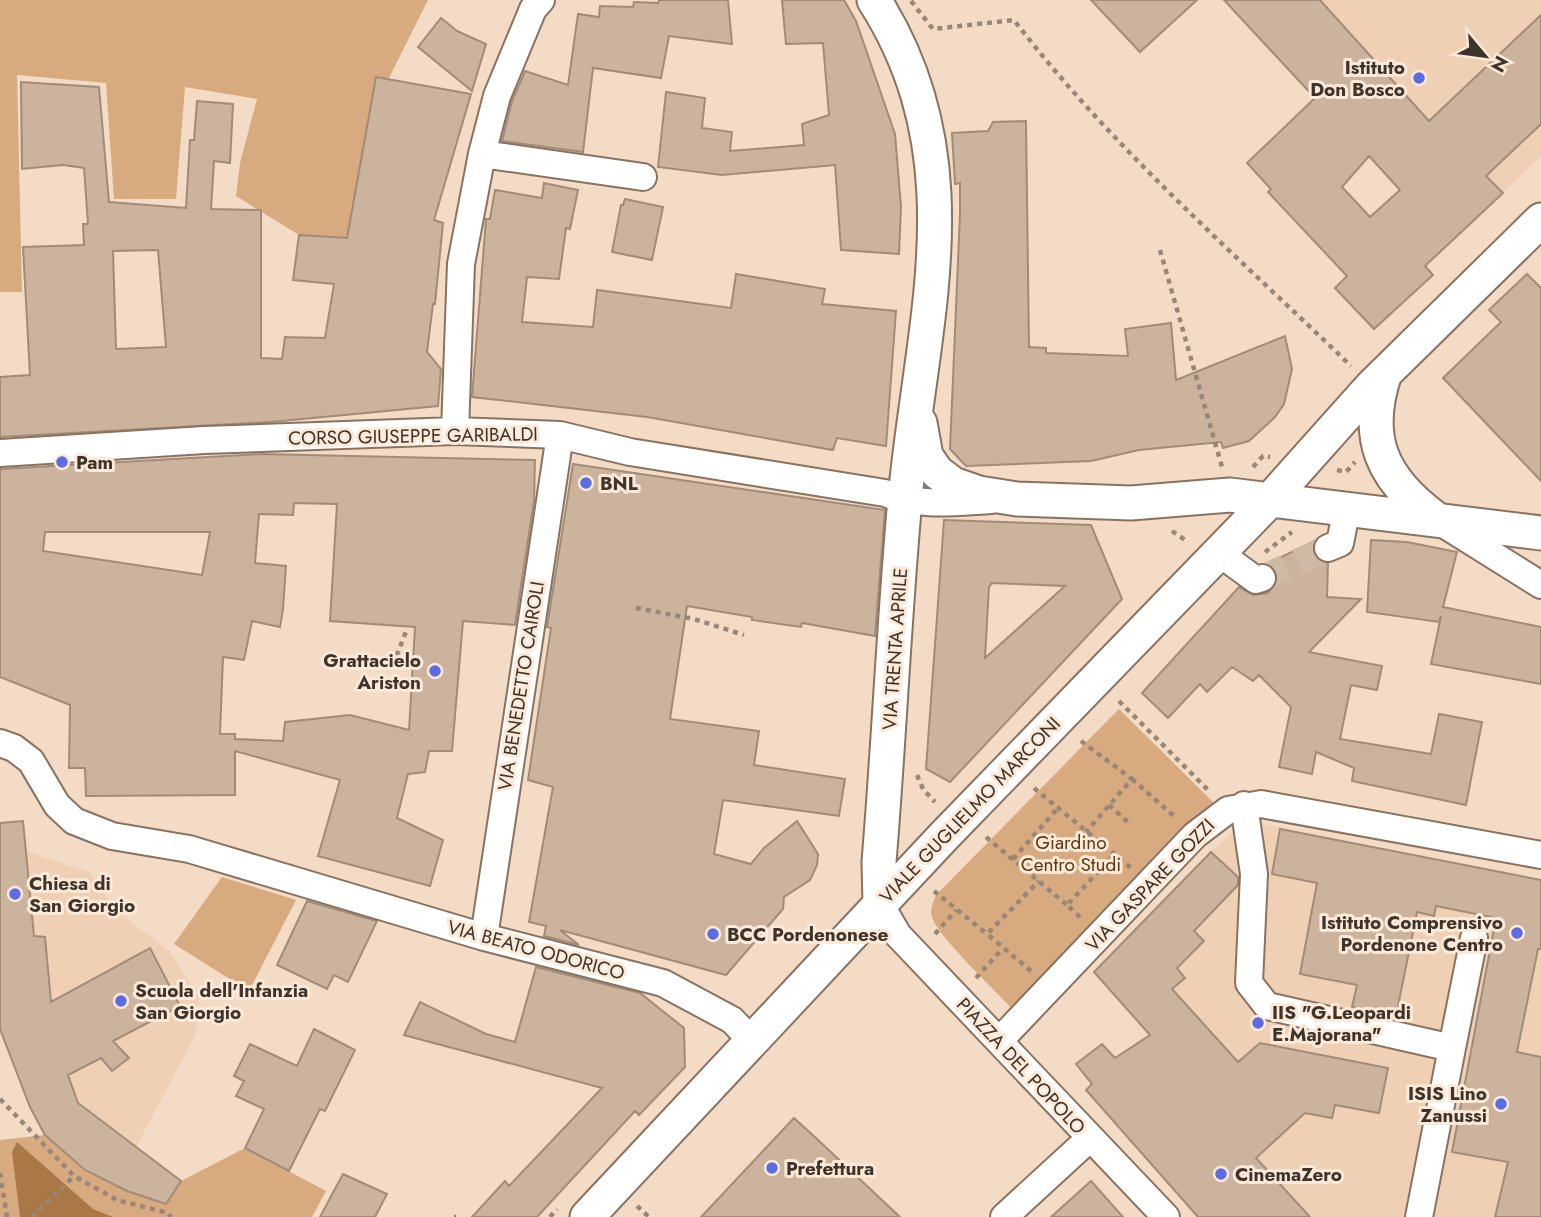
<svg xmlns="http://www.w3.org/2000/svg" width="1541" height="1217" font-family="Jost,sans-serif">
<rect width="100%" height="100%" fill="#f4dbc5"/>
<path fill="#efd0b5" d="M1224,0H1541V156L1446,247L1397,193L1400,190Z
M1254,822L1541,880V1217H1309L1277,1181L1267,1190L1237,1131L1094,972L1211,852L1233,832Z
M26,851L90,873L118,912L169,951L199,998L196,1034L136,1147L78,1103L42,1004L50,995L45,937L34,936Z"/>
<path fill="#d8aa7f" d="M0,0H428L388,80L376,78L347,238L299,235L236,196L240,163L257,99L185,87L176,199H114L106,83L17,75L22,292H0Z
M1119,709L1214,803L1011,1008C994,989 942,940 933,920C929,910 932,903 937,894Z
M222,877L296,900L249,991L174,944Z
M45,1135L85,1171L127,1191L166,1204L181,1181L245,1148L326,1191L312,1217H0V1140Z"/>
<path fill="#aa7746" d="M17,1142L93,1209L113,1217H20L12,1152Z"/>
<path fill="#cbb39e" stroke="#a28b77" stroke-width="2" fill-rule="evenodd" d="M659,0H728L732,44L669,36L661,78L593,68L583,152L502,141L512,101L525,71L568,85L578,14L599,17L600,6L633,7L634,2L658,3Z
M782,0H844L856,21L895,134L901,207L899,254L841,250L835,165L722,175L658,167L666,92L705,98L702,128L732,132L730,151L804,145L802,124L829,115L823,43L786,44Z
M1091,0H1197L1140,52Z
M1224,0H1320L1429,121L1541,15V124L1486,176L1503,193L1425,266L1433,275L1374,329L1335,288L1347,276L1268,192L1271,189L1247,163L1315,98ZM1369,156L1400,190L1370,217L1342,187Z
M441,18L457,31L486,44L472,91L418,47Z
M376,77L471,94L434,220L443,223L435,304H433L427,352L441,369L438,406L271,422L0,437V377L30,375L23,247L84,245L83,224H88L84,168L63,165L22,169L21,82L99,87L109,202L186,208L190,140H194L197,101L233,104L230,163L214,161L211,209L261,210V358L282,359L285,337L325,338L334,284L293,280L299,235L347,238ZM158,250L166,347L116,349L113,251Z
M1026,121L1029,347L1046,348V353L1128,356L1125,329L1171,323L1176,380L1285,336L1292,369L1284,404L1275,417L1249,441L1223,448L1221,442L1139,450L1091,461L966,466L950,449L960,214V183L955,184L952,133L988,131L993,122Z
M544,183L578,190L570,229L566,228L559,279L527,277L522,322L593,327L597,290L731,308L736,274L825,289L822,304L896,311L886,446L837,438L833,450L647,417L472,397L486,219H490L495,190L542,198Z
M625,199L663,207L652,260L612,252L621,205H623Z
M1527,274L1541,288V481L1443,378L1501,322L1489,310Z
M262,454L535,460L534,501L515,625L463,621L452,751H429L425,772L408,774L397,818L443,840L430,886L318,856L340,780L235,751V795L86,796L85,768H69L70,705L0,677V469ZM294,503L337,504L330,621L415,627L409,730L350,715L285,722L283,741L235,739V734H220L223,657L244,660L252,621L280,627L283,609L286,566L255,563L259,514L293,515ZM45,532H210L202,575L43,551Z
M573,464L885,510L875,636L802,623L801,627L752,620V617L687,606L670,719L759,731L754,765L845,779L839,816L723,800L714,854L751,864L764,848L797,821L818,854L817,865L810,880L784,897L783,909L726,975L560,930L579,945L544,936L546,926L529,922L553,787L528,780L551,628L547,627Z
M944,520L1091,525L1122,599L950,782L926,769ZM992,583L1065,586L985,658L989,587Z
M1371,540L1407,542L1457,552L1443,607L1541,627V684L1431,664L1441,616L1439,622L1367,612Z
M1314,541V555L1319,561L1328,563L1327,597L1361,599L1309,652L1382,666L1377,690L1351,685L1340,739L1431,754L1439,714L1482,722L1466,805L1352,781L1354,768L1316,752L1312,774L1279,767L1291,707L1259,675L1253,681L1232,667L1207,692L1200,684L1168,718L1142,693L1239,587L1253,595L1268,593L1277,580V572L1267,564Z
M23,821L34,936L45,937L51,1002L150,948L180,1006L113,1041L129,1058L112,1071L101,1058L68,1075L78,1103L181,1181L166,1204L127,1191L85,1170L45,1135L30,1107L0,1029V823Z
M1280,829L1541,880V949H1538L1517,1052L1541,1057V1217H1495L1508,1162L1452,1152L1496,918L1436,906L1434,916L1417,912L1396,1016L1352,1007L1357,985L1300,974L1317,883L1272,874Z
M1211,852L1238,877V885L1194,931L1204,941L1177,968L1185,978L1172,989L1238,1062L1260,1043L1388,1068L1379,1113L1335,1105L1332,1118L1305,1113L1256,1158L1310,1217H1198L1086,1090L1092,1084L1076,1064L1102,1044L1115,1058L1150,1035L1094,972Z
M307,901L377,921L348,982L334,975L327,989L277,965Z
M536,967L640,993L684,1028L685,1067L639,1115L635,1111L537,1217H472L505,1181L509,1186L602,1088L404,1035L420,1002L486,1034L515,1042Z
M314,1029L355,1050L325,1111L320,1109L289,1171L245,1148L264,1109L236,1096L244,1081L234,1076L250,1044L297,1066Z
M794,1118L817,1139L900,1217H701Z
M343,1174L387,1194L375,1217H320Z
M1091,1181L1123,1217H1051Z"/>
<g fill="none" stroke-linecap="round" stroke-linejoin="round">
<path stroke="#cfbaa6" stroke-width="26" stroke-dasharray="26 13" stroke-linecap="butt" d="M1262,578L1328,548"/>
<g stroke="#897360" stroke-width="30">
<path id="minor" d="M482,154L643,177
M455,431L461,264L482,154L497,96L533,9L541,0
M0,453L204,440L455,431L560,435L630,452L885,493C920,507 954,502 991,500
M1442,523L1541,585
M1328,548L1340,543L1347,508
M1219,553L1256,580L1262,578
M0,743L14,748L31,761L57,805L74,821L112,836L189,849L484,937L663,983L732,1020L752,1041
M1244,805L1254,874L1249,983L1267,1006L1452,1048L1419,1217
M880,904L898,935L1166,1217
M484,937L560,435
M999,1041L1195,835L1228,810L1261,804L1541,855
M1452,1048L1474,938
M1004,1217L1089,1139"/>
</g>
<g stroke="#897360" stroke-width="37">
<path id="major" d="M874,0C977,161 921,324 905,499C894,620 889,741 879,862L880,904
M1385,373C1363,438 1382,479 1435,518
M920,423L926,456L937,472L953,484L979,493L1017,499L1131,503L1230,495L1541,533
M587,1217L945,835L1271,499L1371,387L1541,220"/>
</g>
<path stroke="#988778" stroke-width="4.5" stroke-dasharray="5 5" stroke-linecap="butt" d="M911,1L933,29L1014,20C1112,148 1236,255 1351,366
M1160,250L1222,467
M1253,467L1263,456L1270,457
M1337,470L1346,472L1355,462
M1172,531L1188,542
M1265,552L1292,532
M636,608L694,619L744,635
M393,665L407,629
M1119,701L1210,792
M1081,741L1132,779L1086,832
M917,775L923,789L935,802
M1132,779L1176,818
M1034,788L1131,868
M1109,805L1131,825
M986,837L1067,905
M1013,859L1058,808
M934,891L987,934
M1080,917L1067,905L1114,855
M935,934L956,910
M1031,971L987,934L1039,881
M976,978L1003,948
M0,1099L74,1176L117,1200L168,1213L171,1217
M0,1173L7,1217
M637,1206L649,1217
M32,1217L74,1176
M454,1217H456
M550,1217L557,1209"/>
<use href="#minor" stroke="#fff" stroke-width="26"/>
<use href="#major" stroke="#fff" stroke-width="33"/>
</g>
<g fill="#5c6ce3" stroke="#fde9d7" stroke-width="2.5">
<circle cx="1419" cy="78" r="7"/>
<circle cx="62" cy="462" r="7"/>
<circle cx="586" cy="483" r="7"/>
<circle cx="435" cy="671" r="7"/>
<circle cx="15" cy="894" r="7"/>
<circle cx="1517" cy="933" r="7"/>
<circle cx="713" cy="934" r="7"/>
<circle cx="121" cy="1001" r="7"/>
<circle cx="1258" cy="1023" r="7"/>
<circle cx="1501" cy="1104" r="7"/>
<circle cx="772" cy="1168" r="7"/>
<circle cx="1221" cy="1174" r="7"/>
</g>
<g text-anchor="middle" dominant-baseline="central" stroke-width="6" stroke-linejoin="round" paint-order="stroke">
<g font-size="19" font-weight="bold" fill="#3d342b" stroke="#fde9d7" text-anchor="start">
<text x="1405" y="67" text-anchor="end">Istituto<tspan x="1405" dy="22">Don Bosco</tspan></text>
<text x="76" y="462">Pam</text>
<text x="600" y="483">BNL</text>
<text x="421" y="660" text-anchor="end">Grattacielo<tspan x="421" dy="22">Ariston</tspan></text>
<text x="29" y="883">Chiesa di<tspan x="29" dy="22">San Giorgio</tspan></text>
<text x="1503" y="922" text-anchor="end">Istituto Comprensivo<tspan x="1503" dy="22">Pordenone Centro</tspan></text>
<text x="727" y="934">BCC Pordenonese</text>
<text x="135" y="990">Scuola dell'Infanzia<tspan x="135" dy="22">San Giorgio</tspan></text>
<text x="1272" y="1012">IIS "G.Leopardi<tspan x="1272" dy="22">E.Majorana"</tspan></text>
<text x="1487" y="1093" text-anchor="end">ISIS Lino<tspan x="1487" dy="22">Zanussi</tspan></text>
<text x="786" y="1168">Prefettura</text>
<text x="1235" y="1174">CinemaZero</text>
</g>
<g font-size="19" fill="#3d342b" stroke="#fde9d7">
<text transform="translate(413 436) rotate(-1)">CORSO GIUSEPPE GARIBALDI</text>
<text transform="translate(895 649) rotate(-86)">VIA TRENTA APRILE</text>
<text transform="translate(521 686) rotate(-81)">VIA BENEDETTO CAIROLI</text>
<text transform="translate(970 810) rotate(-46)">VIALE GUGLIELMO MARCONI</text>
<text transform="translate(1150 885) rotate(-46)">VIA GASPARE GOZZI</text>
<text transform="translate(536 950) rotate(15)">VIA BEATO ODORICO</text>
<text transform="translate(1021 1066) rotate(47)">PIAZZA DEL POPOLO</text>
</g>
<g font-size="19" fill="#5c3811" stroke="#fde9d7">
<text x="1071" y="842">Giardino<tspan x="1071" dy="22">Centro Studi</tspan></text>
</g>
</g>
<g transform="translate(1485 56) rotate(119)" stroke="#fde9d7" stroke-width="5" paint-order="stroke">
<path d="M0-5L12 26L0 18L-12 26Z" fill="#3d342b"/>
<text y="-10" font-size="19" font-weight="bold" text-anchor="middle" fill="#3d342b">N</text>
</g>
</svg>
